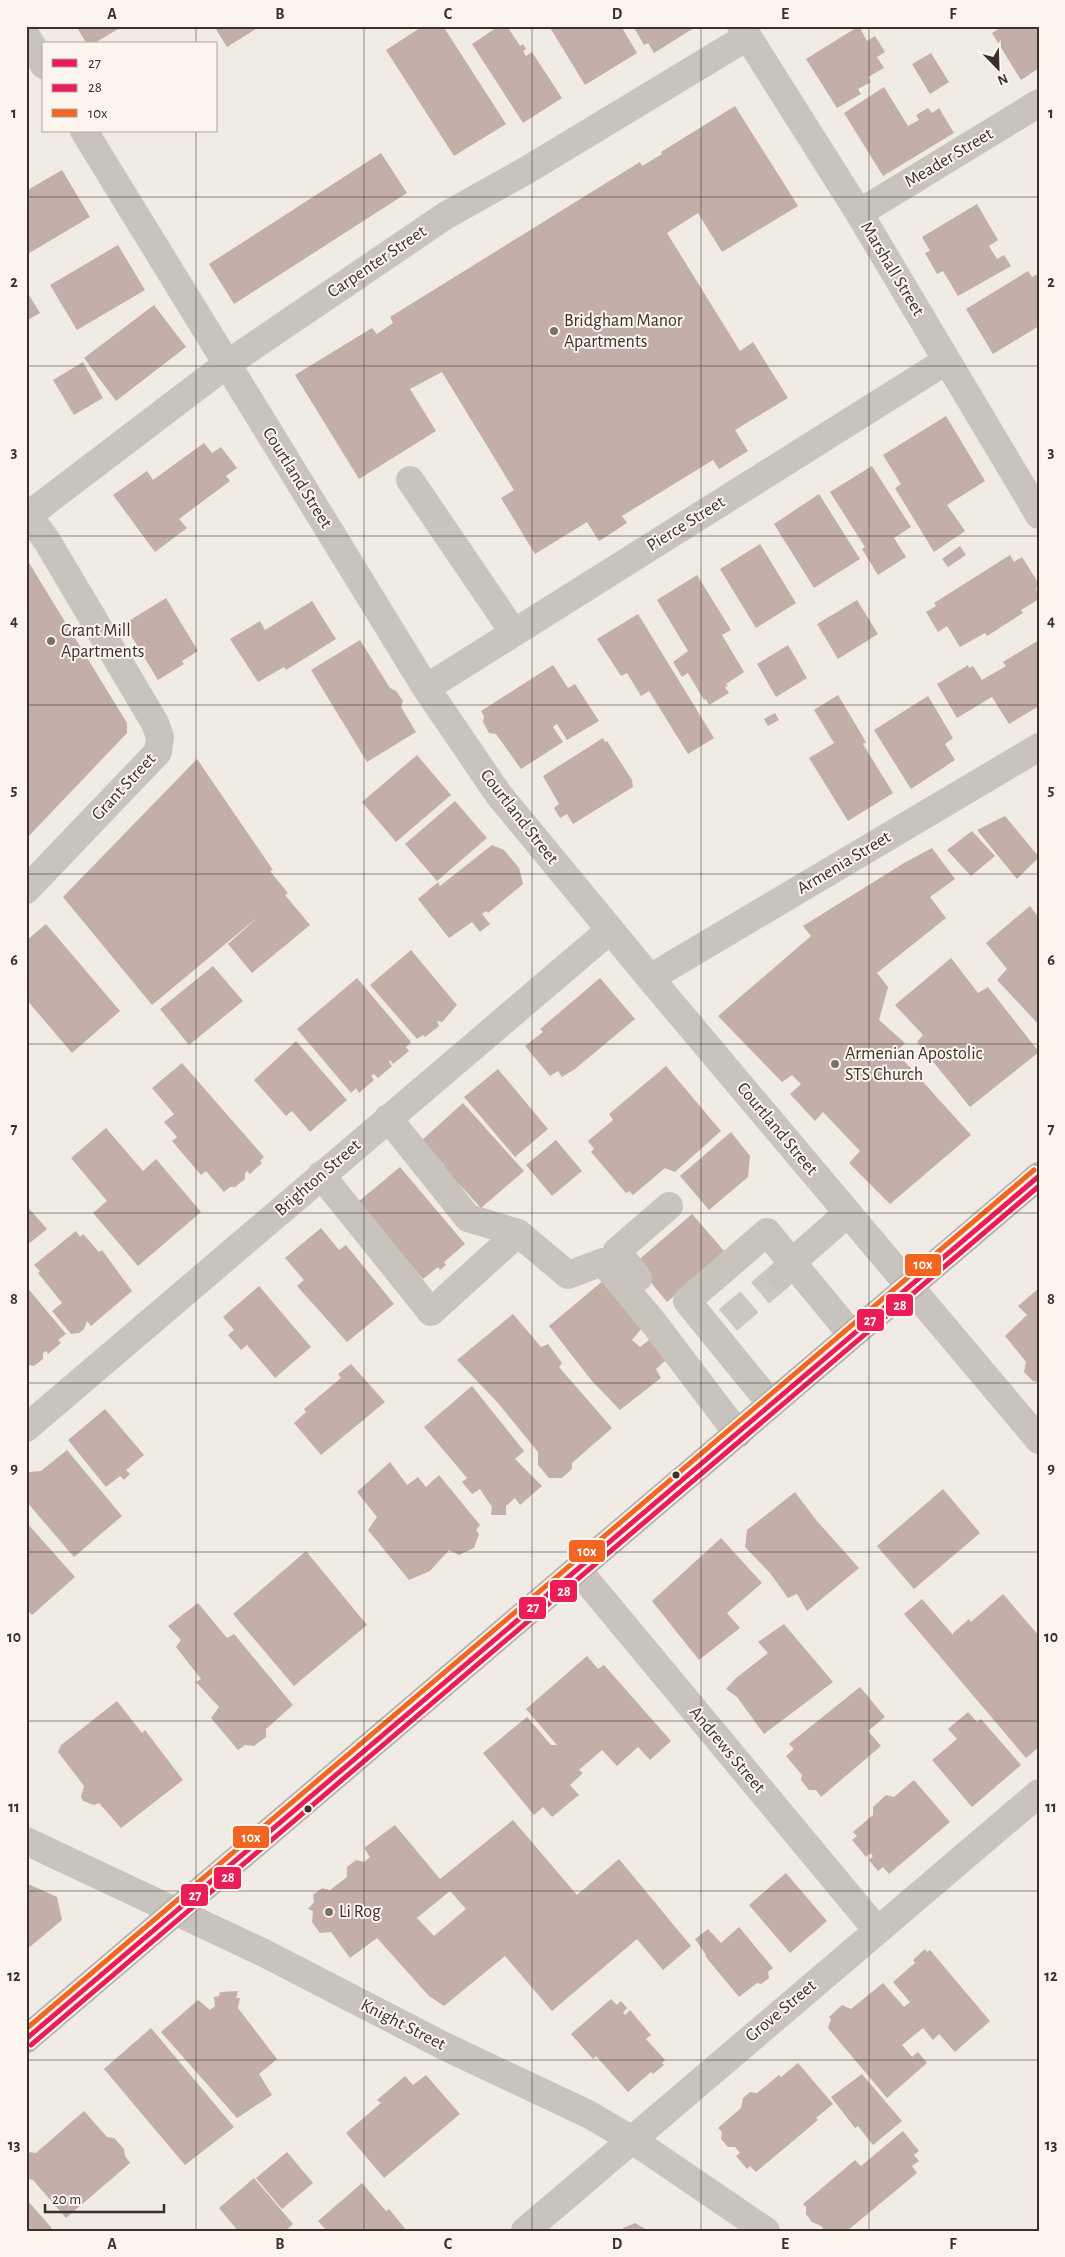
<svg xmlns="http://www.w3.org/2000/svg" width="1065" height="2257" font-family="'Alegreya Sans',sans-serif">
<rect width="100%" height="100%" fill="#f0ebe5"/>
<path fill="#c3afa7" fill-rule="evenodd" d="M76,26H123L93,44H87Z
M214,26H261L227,47Z
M423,26H443L506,124L454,156L386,50Z
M499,26H507L520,46L523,44L526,49L523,51L526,56L532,52L562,98L523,123L472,44Z
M549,26H621L637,53L585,85Z
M633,26H697L654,53L648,43L644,45Z
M859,26L867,41L875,36L885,52L877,57L884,68L868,77L871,82L858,89L861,94L837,108L806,59Z
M1003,26H1039V68L1021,80L992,33Z
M931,53L949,82L930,94L912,64Z
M884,87L908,126L919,120L916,115L928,108L932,113L939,108L954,133L883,176L844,113Z
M735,106L798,206L722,252L698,213L667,233L740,351L753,342L788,398L735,430L748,451L719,469L713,460L622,516L627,523L599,541L587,522L535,554L501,498L514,490L442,372L410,389L436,431L359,479L295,375L372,328L377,334L393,323L390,317L640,162L642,166L662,154L661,152Z
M381,153L407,193L234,304L209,264Z
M62,170L90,217L26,255V191Z
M977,204L998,240L989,246L997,259L1004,255L1011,266L958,296L943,271L937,274L925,253L930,251L922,237Z
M118,245L145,290L77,330L50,285Z
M1028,271L1032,277L1039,273V326L993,354L966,309Z
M26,290L40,313L26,321Z
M154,305L186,347L116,401L84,358Z
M83,362L103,398L74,415L53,380Z
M946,416L985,481L947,505L965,531L934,552L895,488L901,484L883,455Z
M204,443L212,453L221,447L237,468L226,476L230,481L179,519L187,528L155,552L113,495L147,471L153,480Z
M872,466L911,527L894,538L906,557L878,575L862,549L865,547L830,492Z
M819,494L860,559L814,588L774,524Z
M760,544L796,603L756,628L720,569Z
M960,546L966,555L948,567L942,559Z
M1010,555L1014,562L1022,557L1039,584L1036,588L1039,599L1021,610L1023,613L987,636L985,633L960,647L947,626L938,632L926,612L936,606L934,603Z
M26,558L127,723V733L26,839Z
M697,575L731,630L722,635L744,672L726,684L728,686L725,687L729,693L709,705L706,699L704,700L688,673L682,677L673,662L688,651L657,600Z
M166,598L198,651L182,661L184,664L158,680L124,624Z
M857,600L878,634L838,659L817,624Z
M312,601L336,639L286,670L284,667L258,682L230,639L260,621L265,630Z
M638,614L714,738L688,754L649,691L641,696L627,673L621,676L597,639Z
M360,640L390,688L396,691L403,701L401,707L416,732L367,762L311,670Z
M1039,640V706L1009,724L992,697L957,718L937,684L968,665L969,668L973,666L982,680L1006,666L1003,662Z
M788,645L807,678L776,697L757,664Z
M553,665L568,688L575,684L599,721L567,740L557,724L553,727L563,742L521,769L496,734L489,733L483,722L484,716L481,711Z
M838,695L866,742L863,744L893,793L848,821L809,758L834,743L814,710Z
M928,696L953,738L945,744L955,760L911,789L874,730Z
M775,713L779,720L768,726L764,719Z
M603,738L605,742L607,741L632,780L633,787L573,824L567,814L560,818L554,808L559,804L543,776Z
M417,755L451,795L396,842L362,802Z
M197,759L273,870L270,871L288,893L285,895L310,925L252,973L228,944L259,916L152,1005L63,897Z
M455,801L487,838L437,881L405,844Z
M1005,816L1039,857L1017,879L977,830Z
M972,831L995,856L971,876L947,850Z
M492,845L504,850L519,868L523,884L488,913L486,911L482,914L490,924L480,932L472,922L449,938L418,899L438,882L440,886Z
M932,848L955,879L930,897L946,918L877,973L888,987L879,1020L905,1043L896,1052L971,1135L890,1204L849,1163L860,1151L823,1112L815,1121L790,1094L801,1084L792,1075L782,1082L718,1016L811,936L803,926L904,863Z
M1030,906L1039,918V1025L997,980L1007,969L986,943Z
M46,924L120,1011L72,1053L26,999V941Z
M411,950L457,1005L442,1022L437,1021L439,1026L425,1037L423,1035L417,1039L370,985Z
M951,958L978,993L988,987L1039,1052L970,1107L917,1042L923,1035L895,1005Z
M213,966L243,1001L189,1045L160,1009Z
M357,978L411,1042L406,1047L409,1051L393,1064L390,1060L389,1062L392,1066L378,1078L374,1074L371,1076L374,1080L359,1093L356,1088L351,1093L297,1029Z
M600,978L635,1019L575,1069L562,1077L558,1071L550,1076L525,1046L543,1032L540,1029Z
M296,1041L347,1100L310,1132L292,1111L286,1116L254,1080Z
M182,1063L264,1157L260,1161L262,1163L250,1174L247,1171L245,1173V1179L235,1187H230L224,1192L206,1171L201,1175L172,1141L177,1137L164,1122L174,1114L152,1088Z
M666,1066L721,1131L675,1172L665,1168L633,1195L629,1191L626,1193L591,1152L594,1149L588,1141L613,1120L609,1114Z
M498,1069L548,1129L515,1157L464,1097Z
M463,1103L524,1171L481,1208L459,1184L452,1181L443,1171L444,1165L422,1140Z
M106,1128L143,1171L156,1159L201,1212L138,1266L93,1213L107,1201L71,1158Z
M731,1132L750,1156L748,1177L709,1210L680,1176Z
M556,1140L582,1171L552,1196L526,1165Z
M400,1167L465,1244L444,1262L446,1265L440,1270L438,1267L423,1279L358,1202Z
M26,1205L47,1229L26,1246Z
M692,1214L725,1252L667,1302L635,1263Z
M321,1228L339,1250L346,1245L394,1304L347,1342L297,1286L304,1280L285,1258Z
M76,1231L80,1237L83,1234L99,1252L102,1250L132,1291L91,1326L87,1321L84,1329L79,1333L71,1334L52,1311L62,1303L38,1273L40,1271L34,1265Z
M605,1279L643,1327L632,1340L640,1347L649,1340L666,1360L656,1369L661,1378L620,1410L592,1381L549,1326Z
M26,1286L66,1334L58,1340L61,1343L48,1354L46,1351L43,1353V1359L34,1366L30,1365L26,1368Z
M259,1286L311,1347L275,1378L247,1345L241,1350L228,1335L234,1330L223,1317Z
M1038,1289L1039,1290V1382L1033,1381L1024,1372L1026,1362L1005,1336L1027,1315L1018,1306Z
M513,1314L541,1347L548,1344L562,1363L559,1367L612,1428L572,1463V1469L562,1478H549L538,1465V1452L498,1403L457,1360Z
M351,1364L385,1402L321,1455L294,1423L306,1412L304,1409L341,1378L338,1374Z
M472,1386L524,1451L515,1459L542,1486L520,1505L515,1498L506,1506V1515H491L492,1507L480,1489L472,1494L462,1482L467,1478L424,1427Z
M105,1409L144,1455L126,1470L130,1474L124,1480L120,1476L106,1487L68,1440Z
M67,1450L122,1516L74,1557L26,1501V1475L30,1472L41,1471Z
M390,1462L407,1485L418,1477L426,1487L439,1475L480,1525L476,1530L479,1534L474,1548L459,1555L449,1550L430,1571L409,1580L368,1530L377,1517L357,1492Z
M943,1489L980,1533L914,1589L877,1546Z
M795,1492L816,1520L859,1568L807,1611L797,1594L788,1598L770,1573L745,1547L747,1530Z
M26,1522L75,1577L32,1615L26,1608Z
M721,1538L762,1583L727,1613L740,1628L699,1660L652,1601Z
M306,1551L367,1625L294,1686L233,1614Z
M1003,1594L1039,1636V1747L1026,1758L904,1614L922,1599L953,1635V1633L969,1619L971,1622Z
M198,1603L227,1638L234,1634L293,1705L266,1729V1737L254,1746L245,1745L238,1750L211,1718L219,1707L196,1682L201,1679L176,1647L181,1640L168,1626Z
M784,1624L833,1682L764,1734L737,1697L726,1689L736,1678L768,1653L758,1642Z
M587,1656L598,1669L604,1665L671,1741L650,1760L638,1747L617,1766L602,1750L579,1770L583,1773L570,1785L579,1795L552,1817L543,1807L534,1815L483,1753L527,1717L551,1745H557L526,1709Z
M860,1687L885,1717L868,1731L881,1746L821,1797L816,1790H809L801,1780L802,1775L786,1756L794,1749L789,1744Z
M117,1701L142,1733L145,1730L183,1780L121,1828L99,1803L94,1805L83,1801L81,1797L84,1786L58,1752L61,1745Z
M968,1712L977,1722L981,1719L1021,1765L972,1807L932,1760L957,1739L948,1729Z
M914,1780L950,1822L889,1874L883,1867L878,1871L869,1860L873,1856L870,1853L866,1857L852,1840L857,1836L853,1832L873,1815V1807L886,1795L894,1797Z
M513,1820L577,1895L619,1859L691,1946L663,1970L637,1939L552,2011L505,1956L444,2006L429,1996L377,1938L350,1958L331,1932L320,1933L312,1922L313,1911L308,1909L314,1902L313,1895L322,1888L330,1890L347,1877V1867L356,1860L364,1862L370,1857L364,1848L395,1825L440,1879ZM450,1891L466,1909L434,1936L417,1918Z
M786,1873L827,1921L790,1953L749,1905Z
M26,1883L57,1897L62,1920L26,1950Z
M739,1927L773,1968L768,1972L769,1978L761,1984L757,1983L739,1997L705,1956L706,1955L695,1939L708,1929L721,1943Z
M925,1949L927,1952L930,1950L990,2021L955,2052L939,2034L933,2040L923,2028L902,2045L912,2057L918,2052L927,2063L887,2098L828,2028L831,2019L829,2017L842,2005L851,2009L883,1983L904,2007L910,2002L893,1982L915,1963L913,1960Z
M238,1991L236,1998H240L238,2008L277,2059L259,2074L272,2095L237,2118L161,2032L198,2000L210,2010L215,2006L214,1997L219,1996L220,1992Z
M611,1999L617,2005L621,2001L627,2008L623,2013L625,2015L630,2010L651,2035L646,2039L665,2060L662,2063L664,2065L653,2074L651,2072L628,2092L596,2056L593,2059L571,2034Z
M151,2028L234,2127L185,2165L104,2069Z
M798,2063L833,2104L816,2118L818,2120L756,2172L750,2166L747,2169L736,2156L740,2153L735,2147H728L721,2139L722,2132L718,2128L741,2108L743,2098L750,2092L757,2093L779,2075L781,2077Z
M862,2074L902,2121L873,2145L858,2126L855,2128L831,2097Z
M426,2075L460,2114L384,2178L346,2133L381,2103L377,2100L405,2076L413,2085Z
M84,2111L107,2137L114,2138L124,2149L125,2156L130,2163L66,2218L33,2180L26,2178V2156L30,2152L36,2153Z
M903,2131L919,2151L914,2155L919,2161L912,2166L917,2173L847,2231H825L821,2226L812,2222L806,2214V2207L803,2204L855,2160L861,2166Z
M287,2152L313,2183L282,2209L256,2178Z
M254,2178L293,2224L285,2231H238L219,2208Z
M362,2183L386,2211L389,2209L407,2231H327L318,2221Z
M26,2199L50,2226L53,2231H26Z
M635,2223L649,2231H622L623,2228Z"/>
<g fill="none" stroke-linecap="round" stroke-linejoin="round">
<path stroke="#ccc6c0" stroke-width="28" stroke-dasharray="28 14" stroke-linecap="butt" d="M728,1320L780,1276"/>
<path stroke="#c9c3be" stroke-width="28" d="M741,26L859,213L1039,515
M26,36L44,65
M84,131L426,688L499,795L650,978L1039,1440
M859,213L1039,103
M410,480L514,633
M26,517L227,364L445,216L527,170L747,37
M426,688L946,361
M26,890L158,752L160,737L155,723L47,541L29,516
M650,978L1039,747
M388,1118L468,1218L518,1233L568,1275L603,1262L653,1322L738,1434
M321,1175L431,1312L518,1233
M781,1275L792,1262L847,1214
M638,1278L617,1251L669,1206
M771,1404L687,1301L767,1232L852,1335
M26,1428L610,930
M577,1569L877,1930
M26,1841L262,1952L446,2047L588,2114L631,2139L766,2231
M525,2231L1039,1793"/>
<path stroke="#b8b1ad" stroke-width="28" d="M26,2039L1039,1176"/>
<g stroke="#fbf5ee" stroke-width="9">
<path id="bus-1" d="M26,2039L1039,1176"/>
</g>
<g stroke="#fbf5ee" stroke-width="9">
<path id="bus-2" d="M31,2045L1039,1186"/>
</g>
<g stroke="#fbf5ee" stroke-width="9">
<path id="bus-3" d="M26,2029L1034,1170"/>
</g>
<use href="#bus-1" stroke="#ea1d57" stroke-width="5"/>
<use href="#bus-2" stroke="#ea1d57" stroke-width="5"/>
<use href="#bus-3" stroke="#f26522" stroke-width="5"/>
</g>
<path fill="none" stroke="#3b302b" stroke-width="1" stroke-opacity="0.55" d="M196,26V44M364,26V2231M532,26V2231M701,26V2231M869,26V2231M196,131V2231M26,197H1039M26,366H1039M26,536H1039M26,705H1039M26,874H1039M26,1044H1039M26,1213H1039M26,1383H1039M26,1552H1039M26,1721H1039M26,1891H1039M26,2060H1039"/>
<g fill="#7a716c" stroke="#fbf5ee" stroke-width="2">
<circle cx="554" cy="331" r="5"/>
<circle cx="51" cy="641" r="5"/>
<circle cx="835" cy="1064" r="5"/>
<circle cx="329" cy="1912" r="5"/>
</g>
<g fill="#3b302b" stroke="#fbf5ee" stroke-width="2">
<circle cx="676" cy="1475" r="4.5"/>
<circle cx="308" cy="1809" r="4.5"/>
</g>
<g text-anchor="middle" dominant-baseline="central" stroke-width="4" stroke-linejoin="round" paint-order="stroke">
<g font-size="18" fill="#3b302b" stroke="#fbf5ee">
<text transform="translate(949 158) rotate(-31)">Meader Street</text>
<text transform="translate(377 262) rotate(-34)">Carpenter Street</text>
<text transform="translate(892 269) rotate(59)">Marshall Street</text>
<text transform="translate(297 478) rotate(58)">Courtland Street</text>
<text transform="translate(686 524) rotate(-32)">Pierce Street</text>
<text transform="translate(124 787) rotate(-47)">Grant Street</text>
<text transform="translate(519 817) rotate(52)">Courtland Street</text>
<text transform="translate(844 863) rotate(-31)">Armenia Street</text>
<text transform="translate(777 1129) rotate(50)">Courtland Street</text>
<text transform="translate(318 1178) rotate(-41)">Brighton Street</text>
<text transform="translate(727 1750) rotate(50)">Andrews Street</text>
<text transform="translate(781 2011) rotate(-40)">Grove Street</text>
<text transform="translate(403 2025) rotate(27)">Knight Street</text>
</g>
<g font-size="18" fill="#3b302b" stroke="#fbf5ee" text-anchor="start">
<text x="564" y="321">Bridgham Manor<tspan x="564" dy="21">Apartments</tspan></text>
<text x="61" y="631">Grant Mill<tspan x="61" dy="21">Apartments</tspan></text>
<text x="845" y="1054">Armenian Apostolic<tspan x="845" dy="21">STS Church</tspan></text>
<text x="339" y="1912">Li Rog</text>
</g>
</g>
<g stroke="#fbf5ee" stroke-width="2">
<rect x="904" y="1253" width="38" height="24" rx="5" fill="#f26522"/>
<rect x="885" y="1293" width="29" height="24" rx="5" fill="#ea1d57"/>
<rect x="856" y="1308" width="29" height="24" rx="5" fill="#ea1d57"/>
<rect x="568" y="1539" width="38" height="24" rx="5" fill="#f26522"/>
<rect x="549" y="1579" width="29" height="24" rx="5" fill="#ea1d57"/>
<rect x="518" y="1596" width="29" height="24" rx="5" fill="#ea1d57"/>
<rect x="232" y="1825" width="38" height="24" rx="5" fill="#f26522"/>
<rect x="213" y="1866" width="29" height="24" rx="5" fill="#ea1d57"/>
<rect x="180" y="1883" width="29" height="24" rx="5" fill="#ea1d57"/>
</g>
<g font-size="14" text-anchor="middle" font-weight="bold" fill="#fff">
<text x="923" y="1269">10x</text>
<text x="900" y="1310">28</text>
<text x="870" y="1325">27</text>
<text x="587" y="1556">10x</text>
<text x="564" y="1596">28</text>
<text x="533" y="1612">27</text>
<text x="251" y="1842">10x</text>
<text x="228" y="1882">28</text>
<text x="195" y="1900">27</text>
</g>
<rect width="1065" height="2257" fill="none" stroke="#fbf5ee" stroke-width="55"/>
<rect x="42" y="42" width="175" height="90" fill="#fbf5ee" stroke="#aea6a0"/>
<rect x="52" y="59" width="25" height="8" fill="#ea1d57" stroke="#aea6a0"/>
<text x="88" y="68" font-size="15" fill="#3b302b">27</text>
<rect x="52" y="84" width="25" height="8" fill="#ea1d57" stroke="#aea6a0"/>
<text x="88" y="92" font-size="15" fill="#3b302b">28</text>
<rect x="52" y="109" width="25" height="8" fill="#f26522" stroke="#aea6a0"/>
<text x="88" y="118" font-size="15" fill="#3b302b">10x</text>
<g transform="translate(998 68) rotate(157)" stroke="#fbf5ee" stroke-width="4" paint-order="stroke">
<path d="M0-4L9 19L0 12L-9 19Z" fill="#3b302b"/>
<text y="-8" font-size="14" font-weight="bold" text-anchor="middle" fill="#3b302b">N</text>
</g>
<path d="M45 2204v8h119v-8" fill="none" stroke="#3b302b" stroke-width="2.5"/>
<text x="52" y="2204" font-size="15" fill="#3b302b" stroke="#fbf5ee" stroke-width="4" paint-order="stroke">20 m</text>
<rect x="28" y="28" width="1010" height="2202" fill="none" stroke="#3b302b" stroke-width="2"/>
<g font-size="16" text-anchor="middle" font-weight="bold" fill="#3b302b">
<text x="112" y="19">A</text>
<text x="280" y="19">B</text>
<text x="448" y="19">C</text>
<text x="617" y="19">D</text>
<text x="785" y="19">E</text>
<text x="953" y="19">F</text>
<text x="14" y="118">1</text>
<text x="1051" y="118">1</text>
<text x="14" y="287">2</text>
<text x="1051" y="287">2</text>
<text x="14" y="457">3</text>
<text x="1051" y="457">3</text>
<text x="14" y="626">4</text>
<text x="1051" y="626">4</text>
<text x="14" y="795">5</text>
<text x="1051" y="795">5</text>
<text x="14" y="965">6</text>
<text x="1051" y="965">6</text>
<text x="14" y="1134">7</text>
<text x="1051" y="1134">7</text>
<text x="14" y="1304">8</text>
<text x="1051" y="1304">8</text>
<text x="14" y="1473">9</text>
<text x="1051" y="1473">9</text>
<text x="14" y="1642">10</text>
<text x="1051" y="1642">10</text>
<text x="14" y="1812">11</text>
<text x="1051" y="1812">11</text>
<text x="14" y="1981">12</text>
<text x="1051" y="1981">12</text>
<text x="14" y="2150">13</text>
<text x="1051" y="2150">13</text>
<text x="112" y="2249">A</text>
<text x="280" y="2249">B</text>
<text x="448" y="2249">C</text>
<text x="617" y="2249">D</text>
<text x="785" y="2249">E</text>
<text x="953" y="2249">F</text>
</g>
</svg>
